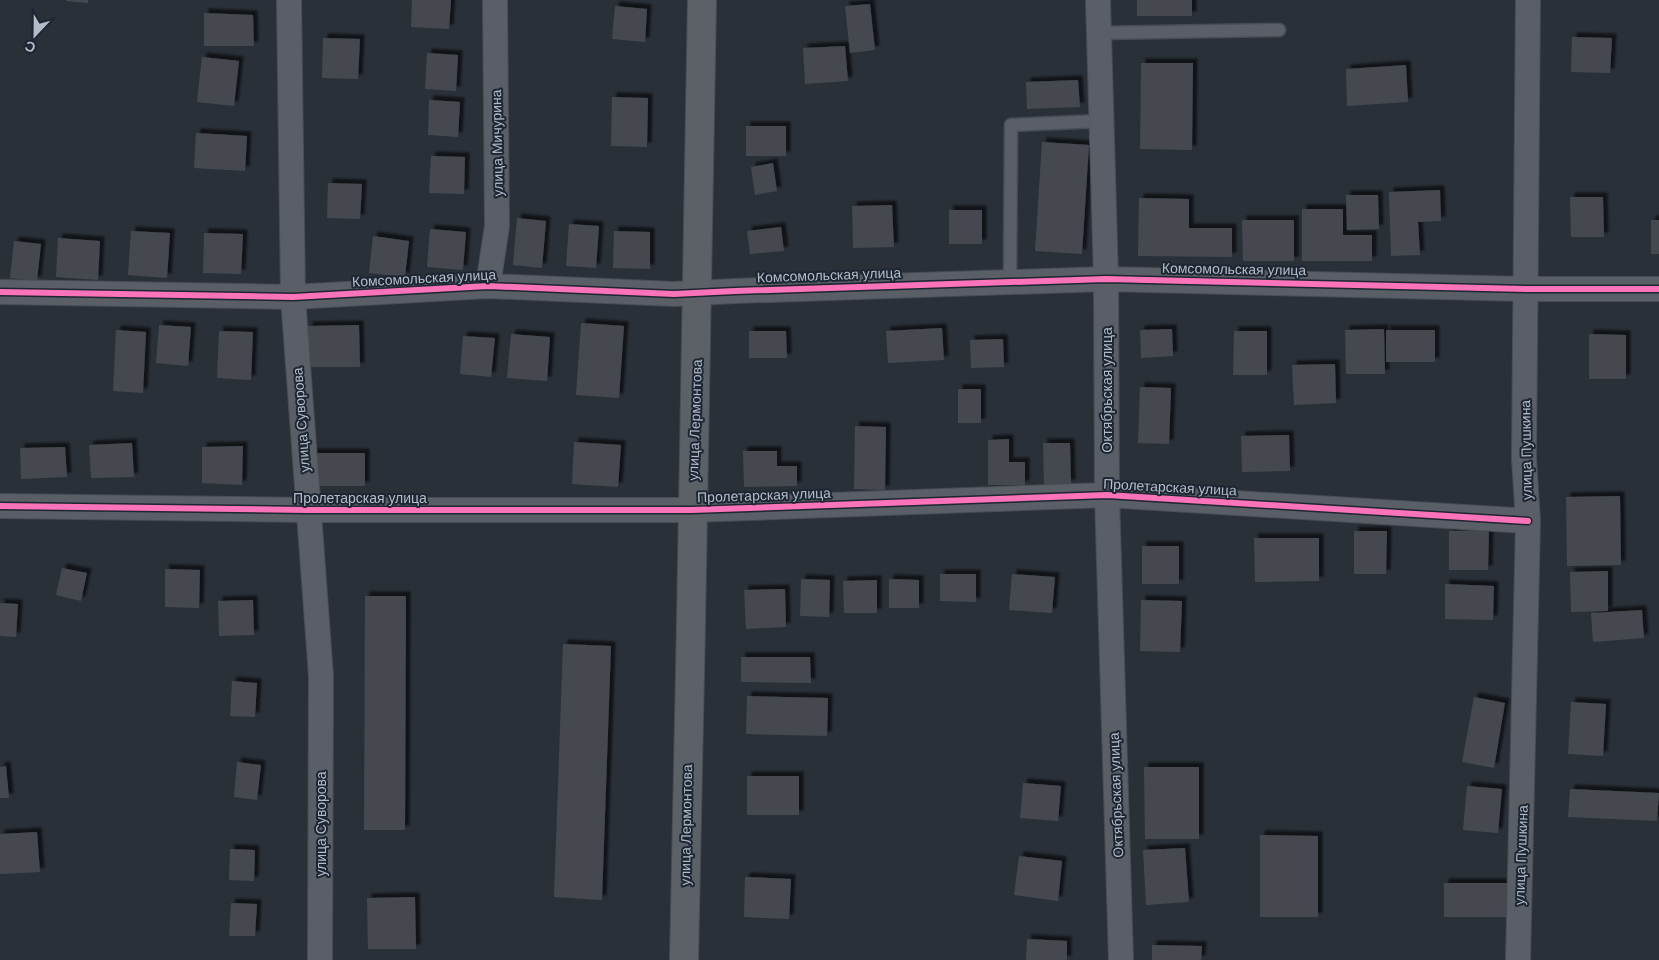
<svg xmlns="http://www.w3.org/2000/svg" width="1659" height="960" font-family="Helvetica,sans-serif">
<defs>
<filter id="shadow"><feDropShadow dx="4.5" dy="-4.5" stdDeviation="1" flood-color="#0009"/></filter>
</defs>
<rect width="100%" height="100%" fill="#2a3038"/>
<path fill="#444950" filter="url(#shadow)" d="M66,0H88V3L66,1Z
M412,0H451L449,29L411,27Z
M1137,0H1192V16H1137Z
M870,4L875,50L850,53L845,6Z
M615,6L647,9L645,42L612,39Z
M204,13L253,15L254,46H204Z
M1572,37L1612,38L1610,73L1571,72Z
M323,38L360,39L358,79L322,78Z
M845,46L848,81L805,84L803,48Z
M427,53L458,55L456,91L425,89Z
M202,57L239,61L234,106L197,102Z
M1141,63H1193L1192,150L1140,149Z
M1406,65L1408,102L1347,106L1346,69Z
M1078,80L1080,107L1027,109L1026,82Z
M612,97L648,98L647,147L611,146Z
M429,100L460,102L458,137L428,135Z
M746,126H786V156H746Z
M196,133L247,136L245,171L194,168Z
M1042,142L1089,145L1082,254L1035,251Z
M431,156L465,157L464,194L429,193Z
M773,163L777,191L755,195L751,167Z
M328,183L362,184L360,219L327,218Z
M1440,190L1441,221L1418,222L1420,255L1391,256L1389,192Z
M1346,195H1378L1379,229L1347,230Z
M1570,197H1603L1604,237H1571Z
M1139,198L1189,199V228H1232V257L1138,256Z
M892,205L894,247L853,248L852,206Z
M1302,209H1343V235H1372V261H1302Z
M949,210H982V244H949Z
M517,218L546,221L542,268L513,265Z
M1242,220H1294V261H1243Z
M1651,220H1659V254H1651Z
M569,224L599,226L596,268L566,266Z
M781,227L784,251L750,254L747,231Z
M430,229L466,232L463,270L427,267Z
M131,231L170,233L167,278L128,275Z
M614,231L650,232V269L613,268Z
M204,233L243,234L241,274L203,273Z
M373,236L409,241L405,277L369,273Z
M58,238L100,241L98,280L56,277Z
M14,241L41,244L37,281L10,278Z
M581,323L624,326L619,398L576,395Z
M159,325L191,327L188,366L156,363Z
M359,325L360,367H309L308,326Z
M942,328L944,360L888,363L886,331Z
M1172,329L1173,356L1141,358L1140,330Z
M1384,329L1385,374H1346L1345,330Z
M116,330L146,332L143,393L113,391Z
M1386,330H1435V362H1386Z
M219,331L253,332L251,380L217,378Z
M749,331H786L787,358H749Z
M1234,331H1267V375H1233Z
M511,334L550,337L547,381L507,378Z
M1589,334L1626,335V379H1589Z
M463,336L495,338L491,377L460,374Z
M1003,339L1004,367L971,368L970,340Z
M1335,364L1336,403L1294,405L1292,365Z
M1140,387L1171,388L1169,444L1138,443Z
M958,389H981V423H958Z
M855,426L886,427L885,490L854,489Z
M1289,435L1290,471L1242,472L1241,436Z
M1009,439V462H1025V485H988V440Z
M574,442L621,445L618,487L572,484Z
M132,443L134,477L91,478L89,445Z
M1043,443H1070L1071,484H1044Z
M243,446L242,485L202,483V447Z
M65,447L67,477L21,479L20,448Z
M743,451H777V466H797V486L744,487Z
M311,453H365V486H311Z
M1620,496L1621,565L1567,566L1566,497Z
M1489,530L1488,570H1449V531Z
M1354,531H1387L1386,574H1354Z
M1254,538H1319V581L1255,582Z
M1142,546H1179V584H1142Z
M62,568L87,573L81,601L56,595Z
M165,569L200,570L199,608L165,607Z
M1608,571V611L1571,612L1570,572Z
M940,574H976V602L940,601Z
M1012,574L1055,577L1052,613L1009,610Z
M801,579L830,580L829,617L800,616Z
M889,579L919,580V608H889Z
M877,580V613H844L843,581Z
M1445,584L1494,586L1493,620L1445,619Z
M785,589L786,627L746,629L744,590Z
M365,596H406L405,830H364Z
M253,600L254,635L219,636L218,601Z
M1141,600L1182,601L1180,652L1140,651Z
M0,603L18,604L16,637L0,636Z
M1642,610L1644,638L1593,642L1591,613Z
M563,644L611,646L602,900L554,897Z
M741,657H810L811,683L741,682Z
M232,681L257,683L255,717L230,716Z
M747,696L828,698L827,736L746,734Z
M1474,697L1505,703L1494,768L1462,762Z
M1571,702L1606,704L1603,756L1568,754Z
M237,762L261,765L257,800L234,797Z
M6,766L9,798H0V767Z
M1144,767H1199V839H1145Z
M747,776H799V815H747Z
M1023,783L1061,786L1058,821L1020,818Z
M1467,786L1502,789L1498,833L1463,830Z
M1570,789L1659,793L1657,821L1568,817Z
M37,832L40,872L0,874V834Z
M1260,835L1318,836V917H1260Z
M1185,848L1189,902L1146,905L1143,850Z
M230,849L255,850L254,881L229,880Z
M1019,856L1062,861L1058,901L1014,895Z
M745,877L791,879L789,919L744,917Z
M1444,883H1508V917H1444Z
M415,897L416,949H368L367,898Z
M231,903L257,904L255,936H229Z
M1027,939L1067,941V960H1026Z
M1152,945L1202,946L1201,960H1152Z"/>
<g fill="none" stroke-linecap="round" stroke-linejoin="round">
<g stroke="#484c53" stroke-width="15">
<path id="lane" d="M1099,33L1279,30
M1010,282L1011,125L1101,121"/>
</g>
<g stroke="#484c53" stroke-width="26">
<path id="street" d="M289,0L293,297L321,676L320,960
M1098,0L1106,279L1107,495L1121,960
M488,286L497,226L495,0
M0,292L293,297L488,286L674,294L735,291L1106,279L1526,289H1659
M0,506L307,510H692L1107,495L1528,521
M1518,960L1528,521L1524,459L1528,0"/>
</g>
<g stroke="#484c55" stroke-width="30">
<path id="primary" d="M684,960C690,640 699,320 702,0"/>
</g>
<use href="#lane" stroke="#5a5e66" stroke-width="12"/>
<use href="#street" stroke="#5a5e66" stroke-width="24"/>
<use href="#primary" stroke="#5c6168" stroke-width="28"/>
<g stroke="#1d2633" stroke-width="9">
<path id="cycleway" d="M0,292L293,297L488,286L674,294L735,291L1106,279L1526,289H1659
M0,506L307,510H692L1107,495L1528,521"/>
</g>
<use href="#cycleway" stroke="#fb73b8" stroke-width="6"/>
</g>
<g text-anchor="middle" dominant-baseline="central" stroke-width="4" stroke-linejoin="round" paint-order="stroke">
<g font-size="14" fill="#b4bcc9" stroke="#1d2633">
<text transform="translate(497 143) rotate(-91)">улица Мичурина</text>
<text transform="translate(1234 269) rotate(1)">Комсомольская улица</text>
<text transform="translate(829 275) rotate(-2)">Комсомольская улица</text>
<text transform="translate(424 278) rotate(-3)">Комсомольская улица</text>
<text transform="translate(1107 390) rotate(-90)">Октябрьская улица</text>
<text transform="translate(301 420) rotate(-94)">улица Суворова</text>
<text transform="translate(695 420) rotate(-88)">улица Лермонтова</text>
<text transform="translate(1526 450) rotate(-91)">улица Пушкина</text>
<text transform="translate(1170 487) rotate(3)">Пролетарская улица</text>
<text transform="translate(764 495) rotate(-2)">Пролетарская улица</text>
<text x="360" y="498">Пролетарская улица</text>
<text transform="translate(1116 795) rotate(-92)">Октябрьская улица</text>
<text transform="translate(321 824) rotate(-90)">улица Суворова</text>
<text transform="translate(686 825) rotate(-89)">улица Лермонтова</text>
<text transform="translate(1521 855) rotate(-88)">улица Пушкина</text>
</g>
</g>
<g transform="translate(35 35) rotate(202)" stroke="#1d2633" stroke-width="4" paint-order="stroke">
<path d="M0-4L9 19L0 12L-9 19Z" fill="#b4bcc9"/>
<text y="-8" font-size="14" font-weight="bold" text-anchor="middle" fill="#b4bcc9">С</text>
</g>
</svg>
